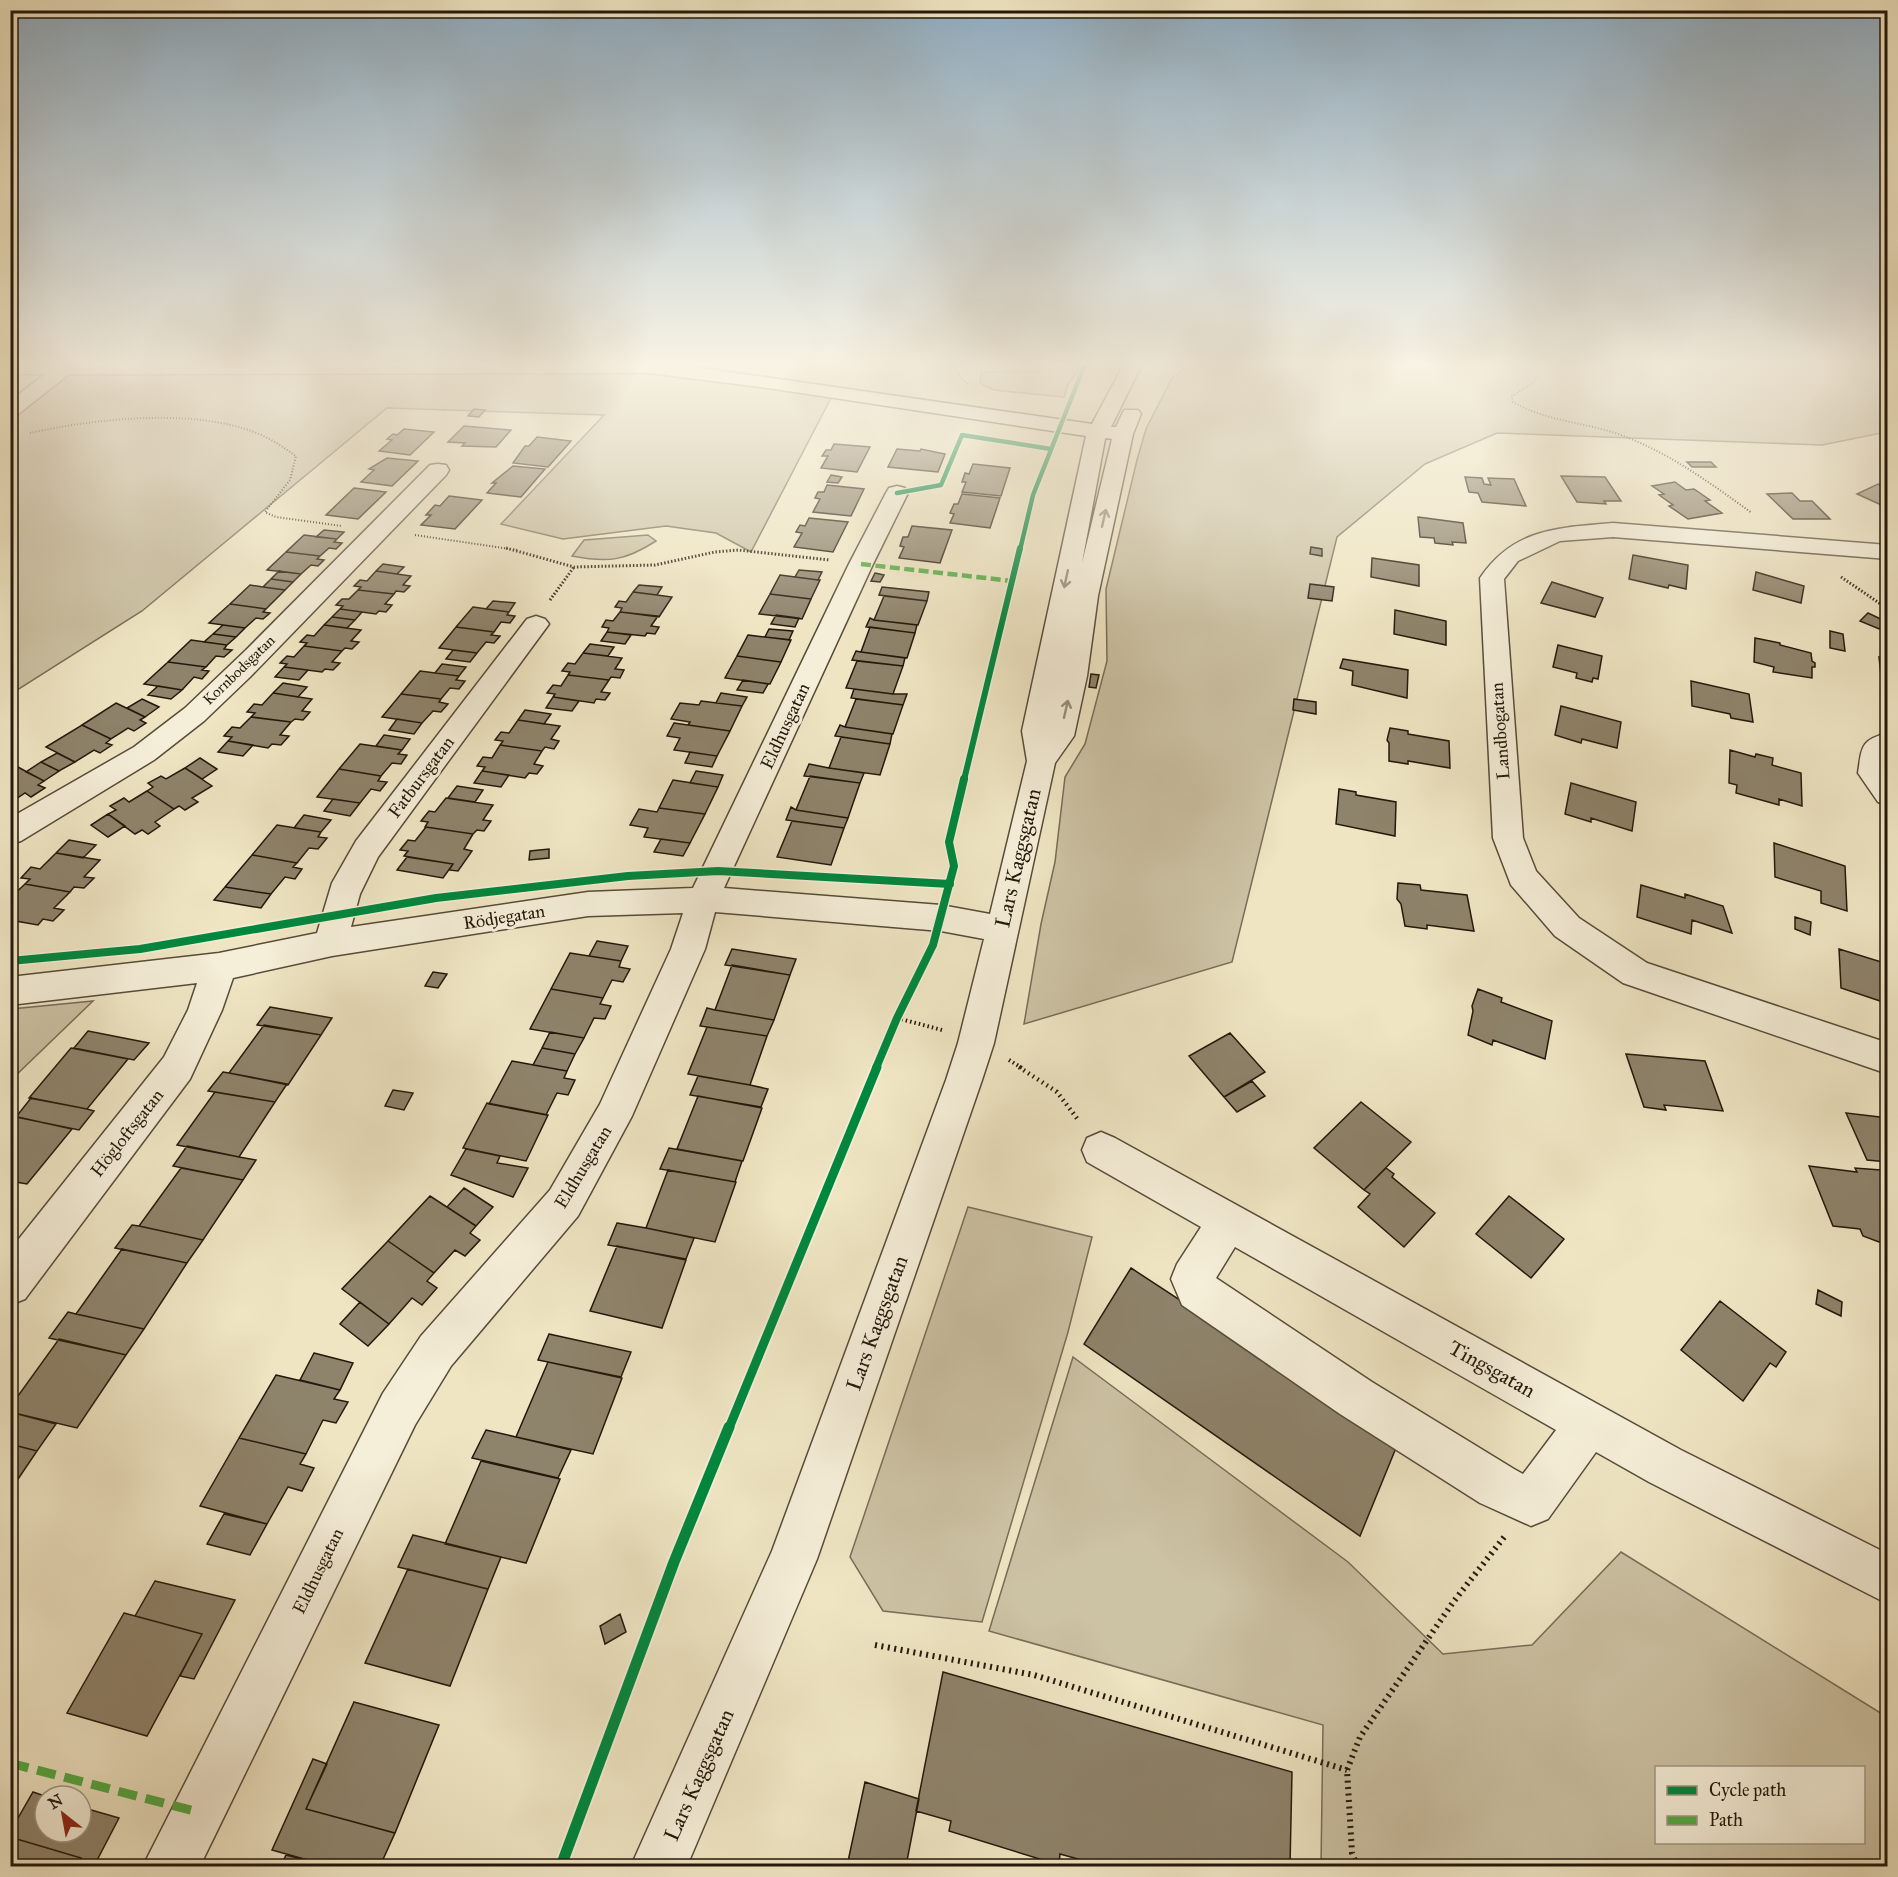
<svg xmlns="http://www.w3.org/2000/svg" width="1898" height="1877" font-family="'IM FELL Great Primer',serif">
<rect width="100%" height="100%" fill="#efe5c3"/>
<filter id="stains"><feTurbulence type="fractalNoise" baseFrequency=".00333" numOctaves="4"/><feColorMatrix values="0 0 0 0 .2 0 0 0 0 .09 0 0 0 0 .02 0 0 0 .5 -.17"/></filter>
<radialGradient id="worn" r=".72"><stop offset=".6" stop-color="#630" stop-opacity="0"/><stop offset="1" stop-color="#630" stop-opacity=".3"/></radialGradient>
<path fill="#ccc2a4" stroke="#786d58" stroke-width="1.5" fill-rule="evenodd" d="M1037,364H1084L1068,384L1064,397L994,390L980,383L981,372L1038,371Z
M1191,364H1887V432L1822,445L1497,433L1425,464L1337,537L1232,962L1024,1024L1041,924L1055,862L1065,777L1085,744L1107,661L1106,589L1137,460L1146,429L1172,378Z
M634,372L832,396L751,552L716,533L666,526L563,539L501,524L604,415L387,408L142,611L11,694V414L59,375Z
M648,535L656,541C625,561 608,563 572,556L584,540Z
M93,1001L11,1080V1009Z
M968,1207L1092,1237L1068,1332L982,1622L883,1611L850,1557Z
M1073,1357L1348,1562L1443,1654L1532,1645L1621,1552L1887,1717V1866H1321L1323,1725L989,1631ZM1656,1768H1864V1842H1656Z"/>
<path fill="#8e836b" stroke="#24180b" stroke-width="1.5" d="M474,409L485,410L479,417L468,416Z
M464,426L511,430L496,447L462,446L465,443L448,442Z
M404,429L434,432L410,455L379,451L392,440L387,439L393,434L397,435Z
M537,437L571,441L548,467L513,463L525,446H529Z
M834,444L870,447L857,472L821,468L828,456H822L826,450H831Z
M897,449L920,451L921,449L945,454L938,472L888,467Z
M387,458L418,461L392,486L361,482L374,470L369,469Z
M1687,462H1711L1716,467H1692Z
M973,464L1010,468L1001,496L962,492L966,482H962L965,473L969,474Z
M513,466L545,469L521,497L487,493L496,483H492Z
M831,475L842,477L838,483L827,482Z
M1561,476L1605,477L1621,501H1604L1606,504L1577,502Z
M1465,477L1482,478L1484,484L1491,485L1488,478L1514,479L1526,506L1482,502L1478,493L1469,492Z
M1675,482L1686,490L1694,489L1710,500L1705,501L1722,513L1688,519L1669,506L1673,505L1659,495L1664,494L1652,486Z
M1878,484L1888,488V508L1857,494Z
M827,485L864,489L851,516L813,512L820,499L815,498L818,492H824Z
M354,488L386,492L358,519L326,515Z
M1792,493L1800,501H1812L1830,519H1793L1767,494Z
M962,494L1000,498L990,528L950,523L954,514L950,513L954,504H958Z
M449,496L482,500L455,529L421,525L431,515H426L435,505L440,506Z
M1418,517L1463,523L1466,543L1452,542L1453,545L1435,543L1434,538L1420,537Z
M809,518L848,522L833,552L794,547L802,533L796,532L800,525L805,526Z
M912,526L952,530L940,563L899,558L904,547L900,546L903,537H908Z
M324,530L344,532L337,539L316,537Z
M304,535L337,539L334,542L342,543L336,549L329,548L320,556L286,552Z
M1311,547L1322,549V556L1310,554Z
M286,552L320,556L317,559L324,560L318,566L311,565L301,574L267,570Z
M1633,555L1688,565L1686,589L1669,585L1668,588L1629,579Z
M1372,558L1419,565V586L1371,577Z
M383,564L404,567L397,574L376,571Z
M799,570L822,572L818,580L795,577Z
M279,571L301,574L293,582L271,579Z
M376,571L411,576L403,585L410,586L404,592L396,591L394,594L358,590L361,587L354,586L360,580L367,581Z
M1756,572L1804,586L1801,603L1753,590Z
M875,573L884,575L880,582L871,581Z
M780,575L818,580H820L811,599L770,594Z
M271,579L293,582L285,590L263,587Z
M1552,582L1603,598L1595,617L1541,603Z
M1310,584L1334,587L1332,601L1308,598Z
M250,585L263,587L285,590L266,609L230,604Z
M639,585L662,587L657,595L633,592Z
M882,587L929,592L927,601L879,595Z
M358,590L394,594L385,604L392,605L386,612L379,611L376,614L340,609L343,606L336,605L342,599H349Z
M633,592L657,595L672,597L659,617L620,612L622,608L615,607L619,601L626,602Z
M770,594L811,599L802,619L759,614Z
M884,596L927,601L918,625L874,620Z
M493,601L515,603L509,612L486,609Z
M230,604L266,609L263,612L270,613L263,619L256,618L245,628L209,623Z
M473,607L509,612L507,615L515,616L510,623L501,622L494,632L456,627Z
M340,609L362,612L355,620L332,617Z
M1395,610L1446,621V645L1394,634Z
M620,612L658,616L651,626L659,627L655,634L647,633L645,636L607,632L609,628L602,627L606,620L613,621Z
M1868,613L1887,622L1879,629L1860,621Z
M776,615L799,618L795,627L771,624Z
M332,617L355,620L347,628L324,625Z
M870,618L874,620L917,625L915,633L866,627Z
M223,625L245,628L236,637L213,634Z
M324,625L361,630L351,641L359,642L352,649L345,648L342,651L304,646L307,643L300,642L307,635L314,636Z
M456,627L494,632L491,635L500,636L494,643L486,642L477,653L439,648Z
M870,627L915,633L907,658L861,652Z
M769,629L793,631L789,640L765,637Z
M1830,631L1843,634L1845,651L1830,648Z
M607,632L631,635L625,644L601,641Z
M213,634L236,637L227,645L204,642Z
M748,635L765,637L791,640L781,662L737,656Z
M1755,638L1780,643V645L1811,653L1812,661L1815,663V667H1812V678L1773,672L1774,667L1754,662Z
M191,640L227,645L224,649L232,650L224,657L216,656L206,667L168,662Z
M590,644L614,647L608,656L583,653Z
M1558,645L1602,656L1598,679L1593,678L1592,682L1576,678L1577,673L1553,667Z
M304,646L342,651L332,662L340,663L333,670L325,669L322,672L284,667L287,664L280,663L287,656L294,657Z
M453,650L477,653L470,662L446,659Z
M856,651L861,652L905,658L903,666L852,660Z
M583,653L622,658L615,669L624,670L620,678L611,677L609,680L568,675L570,672L562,671L568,663L575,664Z
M737,656L781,662L770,684L725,678Z
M1879,657L1888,659V687L1882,685Z
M1343,659L1408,670L1407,698L1352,685L1353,671L1340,668Z
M857,661L903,666L893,694L846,688Z
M168,662L206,667L202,670L209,671L202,679L194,677L182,690L144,684Z
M442,664L466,667L459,676L435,673Z
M284,667L308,670L299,680L275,677Z
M420,671L459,676L456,680L465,681L459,689L450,688L441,699L401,694Z
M1091,674L1099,675L1096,688L1089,687Z
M568,675L609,680L601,692L610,693L605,700L596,699L594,703L553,697L555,694L547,693L553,685L561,686Z
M743,680L768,684L763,693L737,690Z
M1691,681L1749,694L1753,722L1731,718L1730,714L1692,706Z
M283,683L307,687L298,697L273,693Z
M158,686L182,690L171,699L148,695Z
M854,689L893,694H907L903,705L851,698Z
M273,693L312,699L302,711L310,712L303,720L295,719L291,722L251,717L255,713L247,712L254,704L262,705Z
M721,693L747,697L742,706L716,703Z
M401,694L441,699L439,702L448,704L441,712L433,711L422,723L382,717Z
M553,697L579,701L572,711L546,708Z
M142,699L159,707L145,717L127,708Z
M856,699L903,705L893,734L845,727Z
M1294,699L1316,702V714L1293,710Z
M701,701L742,706L730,731L688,725L690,722L671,719L680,703L699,705Z
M116,703L145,717L140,720L146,723L134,731L128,728L111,739L82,725Z
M1561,706L1621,722L1617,748L1582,739L1581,743L1555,735Z
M525,710L551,714L544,724L518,720Z
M251,717L291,722L280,735L289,736L281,745L272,744L268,748L228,741L232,737L224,736L232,727L240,728Z
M397,719L422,723L414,734L389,730Z
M518,720L560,726L551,739L559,741L554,749L545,747L542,751L500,745L503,741L495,740L501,732L509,733Z
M674,723L730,731L717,756L674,750L680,738L667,736Z
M82,725L111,739L106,743L112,745L100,753L94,750L75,762L46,747Z
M840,725L845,727L892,734L890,744L835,736Z
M1390,728L1408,731V734L1449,741L1450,768L1408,761V764L1389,761V743L1387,740Z
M384,735L410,739L402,750L376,746Z
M841,737L890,744L880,775L829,768Z
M228,741L253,745L243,756L218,752Z
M360,744L402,750L398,754L407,755L401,764L392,763L381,776L339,769Z
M500,745L542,751L534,764L543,766L537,774L529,773L525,778L482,771L485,767L477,766L483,757L492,758Z
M1730,750L1755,757L1756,754L1773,758L1772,765L1801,773L1802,806L1779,799V805L1736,793L1737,785L1729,783Z
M690,752L717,756L712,767L685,763Z
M57,753L75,762L59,771L41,762Z
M200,758L217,769L202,779L185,768Z
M41,762L59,771L44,781L26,772Z
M809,764L829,768L864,773L860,783L804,776Z
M16,766L44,781L38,785L45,788L31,797L25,793L10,803V769Z
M185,768L212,786L192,798L198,802L185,810L179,806L174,809L147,791L153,787L148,783L161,776L166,779Z
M339,769L381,776L378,781L387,782L380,791L371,789L360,803L317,797Z
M482,771L509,775L501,787L474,783Z
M696,771L723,775L718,787L690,783Z
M810,776L860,783L848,818L796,810Z
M673,780L718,787L705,814L659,808Z
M1571,783L1636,802L1632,831L1591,818V822L1565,814Z
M457,786L483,790L475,802L448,798Z
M1339,789L1356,792V795L1396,802L1395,836L1336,824Z
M147,791L174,809L155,822L160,826L148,834L142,830L135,834L108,814L116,810L110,806L124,798L129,802Z
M446,798L493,805L483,820L491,821L484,831L477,830L473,834L425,827L428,822L421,821L429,811L435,812Z
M333,799L360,803L350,816L324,811Z
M791,807L796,810L848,818L844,828L786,820Z
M659,808L705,814L690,843L644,837L648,828L630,825L639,809L657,812Z
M108,814L125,826L108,837L91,825Z
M304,815L331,820L321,832L294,828Z
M792,821L844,828L831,865L777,857Z
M277,825L321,832L318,837L327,838L318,849L309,848L297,863L252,855Z
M426,827L473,834L464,849L472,851L458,871L449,870L453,864L404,856L408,851L400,850L408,840L415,841Z
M661,839L690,843L683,856L654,852Z
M69,840L96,845L83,858L56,853Z
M1774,843L1845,866L1847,911L1821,903V891L1775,877Z
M549,849V858L529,860L530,851Z
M56,853L100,860L84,877L94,878L84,888L74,887L70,892L25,884L30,879L21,878L31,867L40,869Z
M252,855L297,863L293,867L302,869L295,879L285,877L271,894L225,887Z
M407,857L453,864L443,878L397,870Z
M1398,883L1420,885L1421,890L1467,895L1474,931L1427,925V929L1405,926L1401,904L1397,899Z
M25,884L70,892L54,908L64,910L53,921L43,919L38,925L10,920V898Z
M1641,885L1685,898V894L1723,906L1732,933L1692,920L1691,934L1637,917Z
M225,887L271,894L261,908L214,900Z
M1795,917L1811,922L1810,935L1795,929Z
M597,941L628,946L621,961L589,956Z
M732,949L796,959L790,975L725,965Z
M1839,949L1888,964V1006L1886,1003L1841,988Z
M570,953L621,961L619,967L630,969L623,982L612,980L603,998L551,989Z
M732,965L790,975L774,1020L715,1010Z
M433,972L447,974L438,988L425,986Z
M551,989L603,998L600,1004L611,1006L605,1019L594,1018L584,1038L530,1029Z
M1478,989L1502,998L1501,1002L1552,1021L1545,1059L1493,1040L1492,1045L1468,1035L1473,1011L1472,1006Z
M270,1007L332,1018L321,1035L257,1025Z
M707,1008L715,1010L774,1020L767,1036L700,1026Z
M264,1025L321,1035L288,1085L229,1073Z
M707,1027L767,1036L750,1085L688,1074Z
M88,1031L149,1043L134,1060L74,1048Z
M550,1032L584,1038L575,1054L542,1048Z
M1230,1033L1265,1072L1224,1097L1189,1056Z
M71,1048L128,1059L87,1109L29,1098Z
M542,1048L575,1054L567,1071L533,1065Z
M1626,1054L1705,1061L1723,1111L1664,1105L1666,1110L1644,1107Z
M512,1061L567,1071L564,1078L575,1080L568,1095L557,1093L546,1115L489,1104Z
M223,1072L229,1073L287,1084L275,1102L208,1091Z
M698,1076L750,1085L768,1089L761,1107L690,1095Z
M1252,1081L1265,1096L1237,1112L1224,1097Z
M393,1090L413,1093L404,1110L385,1106Z
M215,1092L275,1102L239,1157L177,1145Z
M698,1096L762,1108L743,1161L677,1149Z
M31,1098L87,1109L94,1111L79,1130L16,1117Z
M1361,1102L1411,1142L1364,1190L1314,1148Z
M487,1103L548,1115L526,1161L463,1148Z
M1846,1113L1888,1118V1162L1867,1160Z
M13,1116L72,1129L27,1184L10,1181V1119Z
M187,1146L239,1157L256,1160L243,1180L173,1166Z
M669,1148L742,1161L735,1182L660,1169Z
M466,1149L500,1156L497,1163L528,1168L513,1197L451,1175Z
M1809,1166L1857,1172L1855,1168L1881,1170L1888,1183V1241L1879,1242L1863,1236L1860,1229L1833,1226Z
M181,1168L243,1180L203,1240L139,1226Z
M1386,1168L1394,1174L1392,1177L1435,1213L1404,1247L1358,1207L1370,1194L1364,1190Z
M668,1170L736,1182L715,1242L646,1228Z
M464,1188L493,1207L476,1226L447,1207Z
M430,1196L476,1226L470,1233L480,1240L465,1256L455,1250L434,1273L388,1241Z
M1509,1196L1564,1239L1531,1278L1476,1234Z
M617,1223L646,1228L694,1238L686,1259L608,1245Z
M132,1225L139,1226L203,1240L187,1263L115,1248Z
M388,1241L434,1273L427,1281L437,1288L422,1305L412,1298L389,1324L342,1289Z
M617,1246L686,1260L662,1328L590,1311Z
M122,1249L187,1263L144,1329L76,1314Z
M1131,1268L1398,1443L1360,1536L1084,1344Z
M1818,1290L1842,1302L1841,1316L1816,1304Z
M1720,1301L1786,1352L1776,1367L1770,1363L1743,1401L1681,1350Z
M360,1302L389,1324L368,1346L340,1324Z
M68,1312L76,1314L144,1329L126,1355L49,1338Z
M549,1334L631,1352L621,1377L538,1360Z
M59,1339L126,1355L77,1428L10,1412V1407Z
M314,1353L353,1363L340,1390L300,1380Z
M548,1362L622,1378L593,1454L516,1437Z
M276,1375L340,1390L334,1399L348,1402L336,1423L323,1420L306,1454L239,1438Z
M10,1412L56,1424L37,1451L10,1444Z
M486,1430L516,1437L571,1450L558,1478L472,1458Z
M239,1438L306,1454L300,1464L314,1468L302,1491L288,1487L267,1524L200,1506Z
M10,1444L37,1451L10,1491Z
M481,1461L560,1479L526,1563L445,1544Z
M224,1514L267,1524L250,1555L207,1544Z
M413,1535L501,1557L488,1589L398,1567Z
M408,1569L488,1589L450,1686L365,1663Z
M155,1581L235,1600L194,1679L180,1676L202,1634L135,1616Z
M124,1613L202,1634L147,1736L67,1713Z
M620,1614L626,1632L605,1644L600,1626Z
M943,1672L1292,1772L1290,1866H1103L1060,1854L1059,1865L949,1831L951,1821L916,1811Z
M354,1702L439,1725L395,1833L306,1809Z
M313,1759L327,1764L306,1809L395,1833L380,1866H329L272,1850Z
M865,1782L919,1799L906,1866H847Z
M33,1792L45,1796V1832H81V1807L119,1818L94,1866H77L81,1858L10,1837V1832Z
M10,1837L81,1858L77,1866H10Z
M286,1855L329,1866H281Z"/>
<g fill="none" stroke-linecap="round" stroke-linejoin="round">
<g stroke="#574b39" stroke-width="3">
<path id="minor" d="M10,364H674L1092,424L1124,364H1142L1111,427H1116L1124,410H1138L1141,414L1133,434L1098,596L1087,676L1074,736L1055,763L994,1043L982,1080L817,1559L687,1866H631L772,1551L946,1080L958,1043L984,939L941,931L715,912L705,949L632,1116L578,1216L451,1366L415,1425L200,1866H143L383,1393L421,1336L550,1190L600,1104L671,949L683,913L588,916L332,956L233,978L222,1010L190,1079L25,1299L10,1305V1250L164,1057L188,1010L197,983L10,1005V977L219,953L317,933L332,883L356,841L527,619L536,616L545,619L549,624L378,857L360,894L351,927L588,892L693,888L849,564L886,493L889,488L897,486L905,488L908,493L873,564L724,888L941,905L990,914L1027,761L1022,731L1086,436L768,388L650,373L69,374L17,415L10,417V401L45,374H10ZM1106,438L1112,439L1082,563L1105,439Z
M438,464L446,465L449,470L446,475L250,677L204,721L154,760L21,841L10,844V818L134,747L185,708L246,650L430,465Z
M1613,523L1888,545V559L1613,537L1560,541L1518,561L1504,579L1523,838L1536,871L1579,918L1647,963L1888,1043V1074L1623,983L1555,936L1511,885L1493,838L1480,578C1514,528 1558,528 1613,523Z
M1888,733V805L1878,802L1858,773C1862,747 1860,740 1888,733Z
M1101,1132L1115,1138L1681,1450L1888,1554V1604L1649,1482L1596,1452L1548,1519L1531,1526L1480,1503L1340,1414L1182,1305L1171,1279L1177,1264L1201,1227L1087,1162L1082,1150L1087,1138ZM1235,1247L1556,1430L1523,1474L1514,1469L1372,1382L1216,1278Z"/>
</g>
<path stroke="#24180b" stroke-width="2" stroke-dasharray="1 2" stroke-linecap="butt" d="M954,364L959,376L968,384
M1537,364L1539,374L1534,382L1512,396L1513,402C1546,421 1583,422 1618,434C1667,451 1710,483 1752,513
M30,433C97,418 211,405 273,441C281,445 288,451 296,456L290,480L265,512L276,517L342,526
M415,535L517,550"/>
<path stroke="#24180b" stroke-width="3" stroke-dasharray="1.5 2" stroke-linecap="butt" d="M506,548L574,567L655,565L715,552L738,550L830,560
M1841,577L1888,609
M550,600L574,567"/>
<path stroke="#24180b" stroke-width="4" stroke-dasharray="1.5 3" stroke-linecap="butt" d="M897,1018L942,1030
M1009,1060L1022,1068"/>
<path stroke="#24180b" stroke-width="4.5" stroke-dasharray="1.5 4" stroke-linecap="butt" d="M1019,1067L1057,1092L1079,1121"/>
<path stroke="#24180b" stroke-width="6" stroke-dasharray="2 4.5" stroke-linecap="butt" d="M875,1645L1034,1675L1347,1770
M1357,1866L1352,1853L1347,1770L1360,1737L1454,1601L1505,1536"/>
<use href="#minor" fill="#f5eed8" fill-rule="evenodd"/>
<path stroke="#53a941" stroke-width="4.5" stroke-dasharray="10 4.5" stroke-linecap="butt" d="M861,564L1012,581"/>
<path stroke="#53a941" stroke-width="9" stroke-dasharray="19 9" stroke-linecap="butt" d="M10,1763L198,1812"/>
<g stroke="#f5eed8" stroke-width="7">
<path id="cycleway-far4" d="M897,493L941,485L962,435L1051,449
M1020,550L1033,495L1085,364"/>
</g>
<g stroke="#f5eed8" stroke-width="9">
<path id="cycleway-far3" d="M964,780L1020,548"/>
</g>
<g stroke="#f5eed8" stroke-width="11">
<path id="cycleway-far2" d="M10,961L140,949L436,898L628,876L718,871L950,884
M876,1068L897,1018L933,945L954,866L949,842L964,779"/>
</g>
<g stroke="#f5eed8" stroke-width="13">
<path id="cycleway-far1" d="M729,1428L877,1067"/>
</g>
<g stroke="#f5eed8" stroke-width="15">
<path id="cycleway" d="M561,1866L674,1562L729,1427"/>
</g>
<use href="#cycleway-far4" stroke="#00873e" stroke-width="4.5"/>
<use href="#cycleway-far3" stroke="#00873e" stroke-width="6"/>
<use href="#cycleway-far2" stroke="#00873e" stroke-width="8"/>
<use href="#cycleway-far1" stroke="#00873e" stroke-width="9"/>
<use href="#cycleway" stroke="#00873e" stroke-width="11"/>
</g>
<defs><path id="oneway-shaft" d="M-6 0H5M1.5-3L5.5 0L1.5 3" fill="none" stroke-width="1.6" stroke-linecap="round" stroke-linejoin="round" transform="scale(1.5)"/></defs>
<g stroke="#978e7c">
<use href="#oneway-shaft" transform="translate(1104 518) rotate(-77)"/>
<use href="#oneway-shaft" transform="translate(1066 579) rotate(102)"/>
<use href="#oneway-shaft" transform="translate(1066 709) rotate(-77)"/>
</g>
<linearGradient id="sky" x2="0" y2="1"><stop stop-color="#8facc0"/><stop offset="0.58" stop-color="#f8f3e4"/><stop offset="1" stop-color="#f8f3e4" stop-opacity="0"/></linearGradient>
<rect width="1898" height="627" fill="url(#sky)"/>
<g text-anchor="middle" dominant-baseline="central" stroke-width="6" stroke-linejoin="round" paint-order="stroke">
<g font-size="15" fill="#24180b" stroke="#f5eed8">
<text transform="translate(239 670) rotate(-44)">Kornbodsgatan</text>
</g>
<g font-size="18" fill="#24180b" stroke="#f5eed8">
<text transform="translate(785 726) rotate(-65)">Eldhusgatan</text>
<text transform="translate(1500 731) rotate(-94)">Landbogatan</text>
<text transform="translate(421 777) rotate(-53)">Fatbursgatan</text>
<text transform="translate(504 917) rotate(-9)">Rödjegatan</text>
<text transform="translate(127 1133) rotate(-52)">Högloftsgatan</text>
<text transform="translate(583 1167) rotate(-59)">Eldhusgatan</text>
<text transform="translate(318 1571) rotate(-64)">Eldhusgatan</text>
</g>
<g font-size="21" fill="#24180b" stroke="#f5eed8">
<text transform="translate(1018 858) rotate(-77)">Lars Kaggsgatan</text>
<text transform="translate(877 1323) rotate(-70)">Lars Kaggsgatan</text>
<text transform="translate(1492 1369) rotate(29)">Tingsgatan</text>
<text transform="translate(699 1775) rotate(-66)">Lars Kaggsgatan</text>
</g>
</g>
<rect width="1898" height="1877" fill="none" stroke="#efe5c3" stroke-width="36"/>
<rect x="12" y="12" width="1874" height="1853" fill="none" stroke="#24180b" stroke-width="3"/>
<rect x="18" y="18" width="1862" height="1841" fill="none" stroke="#24180b" stroke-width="1.5"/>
<rect x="1655" y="1766" width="210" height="78" fill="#f5eed8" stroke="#a19886" stroke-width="1.5"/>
<rect x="1667" y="1786" width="30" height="9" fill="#00873e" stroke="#a19886" stroke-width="1.5"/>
<text x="1709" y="1796" font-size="18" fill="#24180b">Cycle path</text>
<rect x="1667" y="1816" width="30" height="9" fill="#53a941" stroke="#a19886" stroke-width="1.5"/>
<text x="1709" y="1826" font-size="18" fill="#24180b">Path</text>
<g transform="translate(63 1814) rotate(329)"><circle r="28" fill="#f5eed8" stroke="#a19886" stroke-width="1.5"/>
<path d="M0-4.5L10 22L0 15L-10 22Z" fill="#8f2418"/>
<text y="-9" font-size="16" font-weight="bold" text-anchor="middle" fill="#24180b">N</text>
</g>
<rect width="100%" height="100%" filter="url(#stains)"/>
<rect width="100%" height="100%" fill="url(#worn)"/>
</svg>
